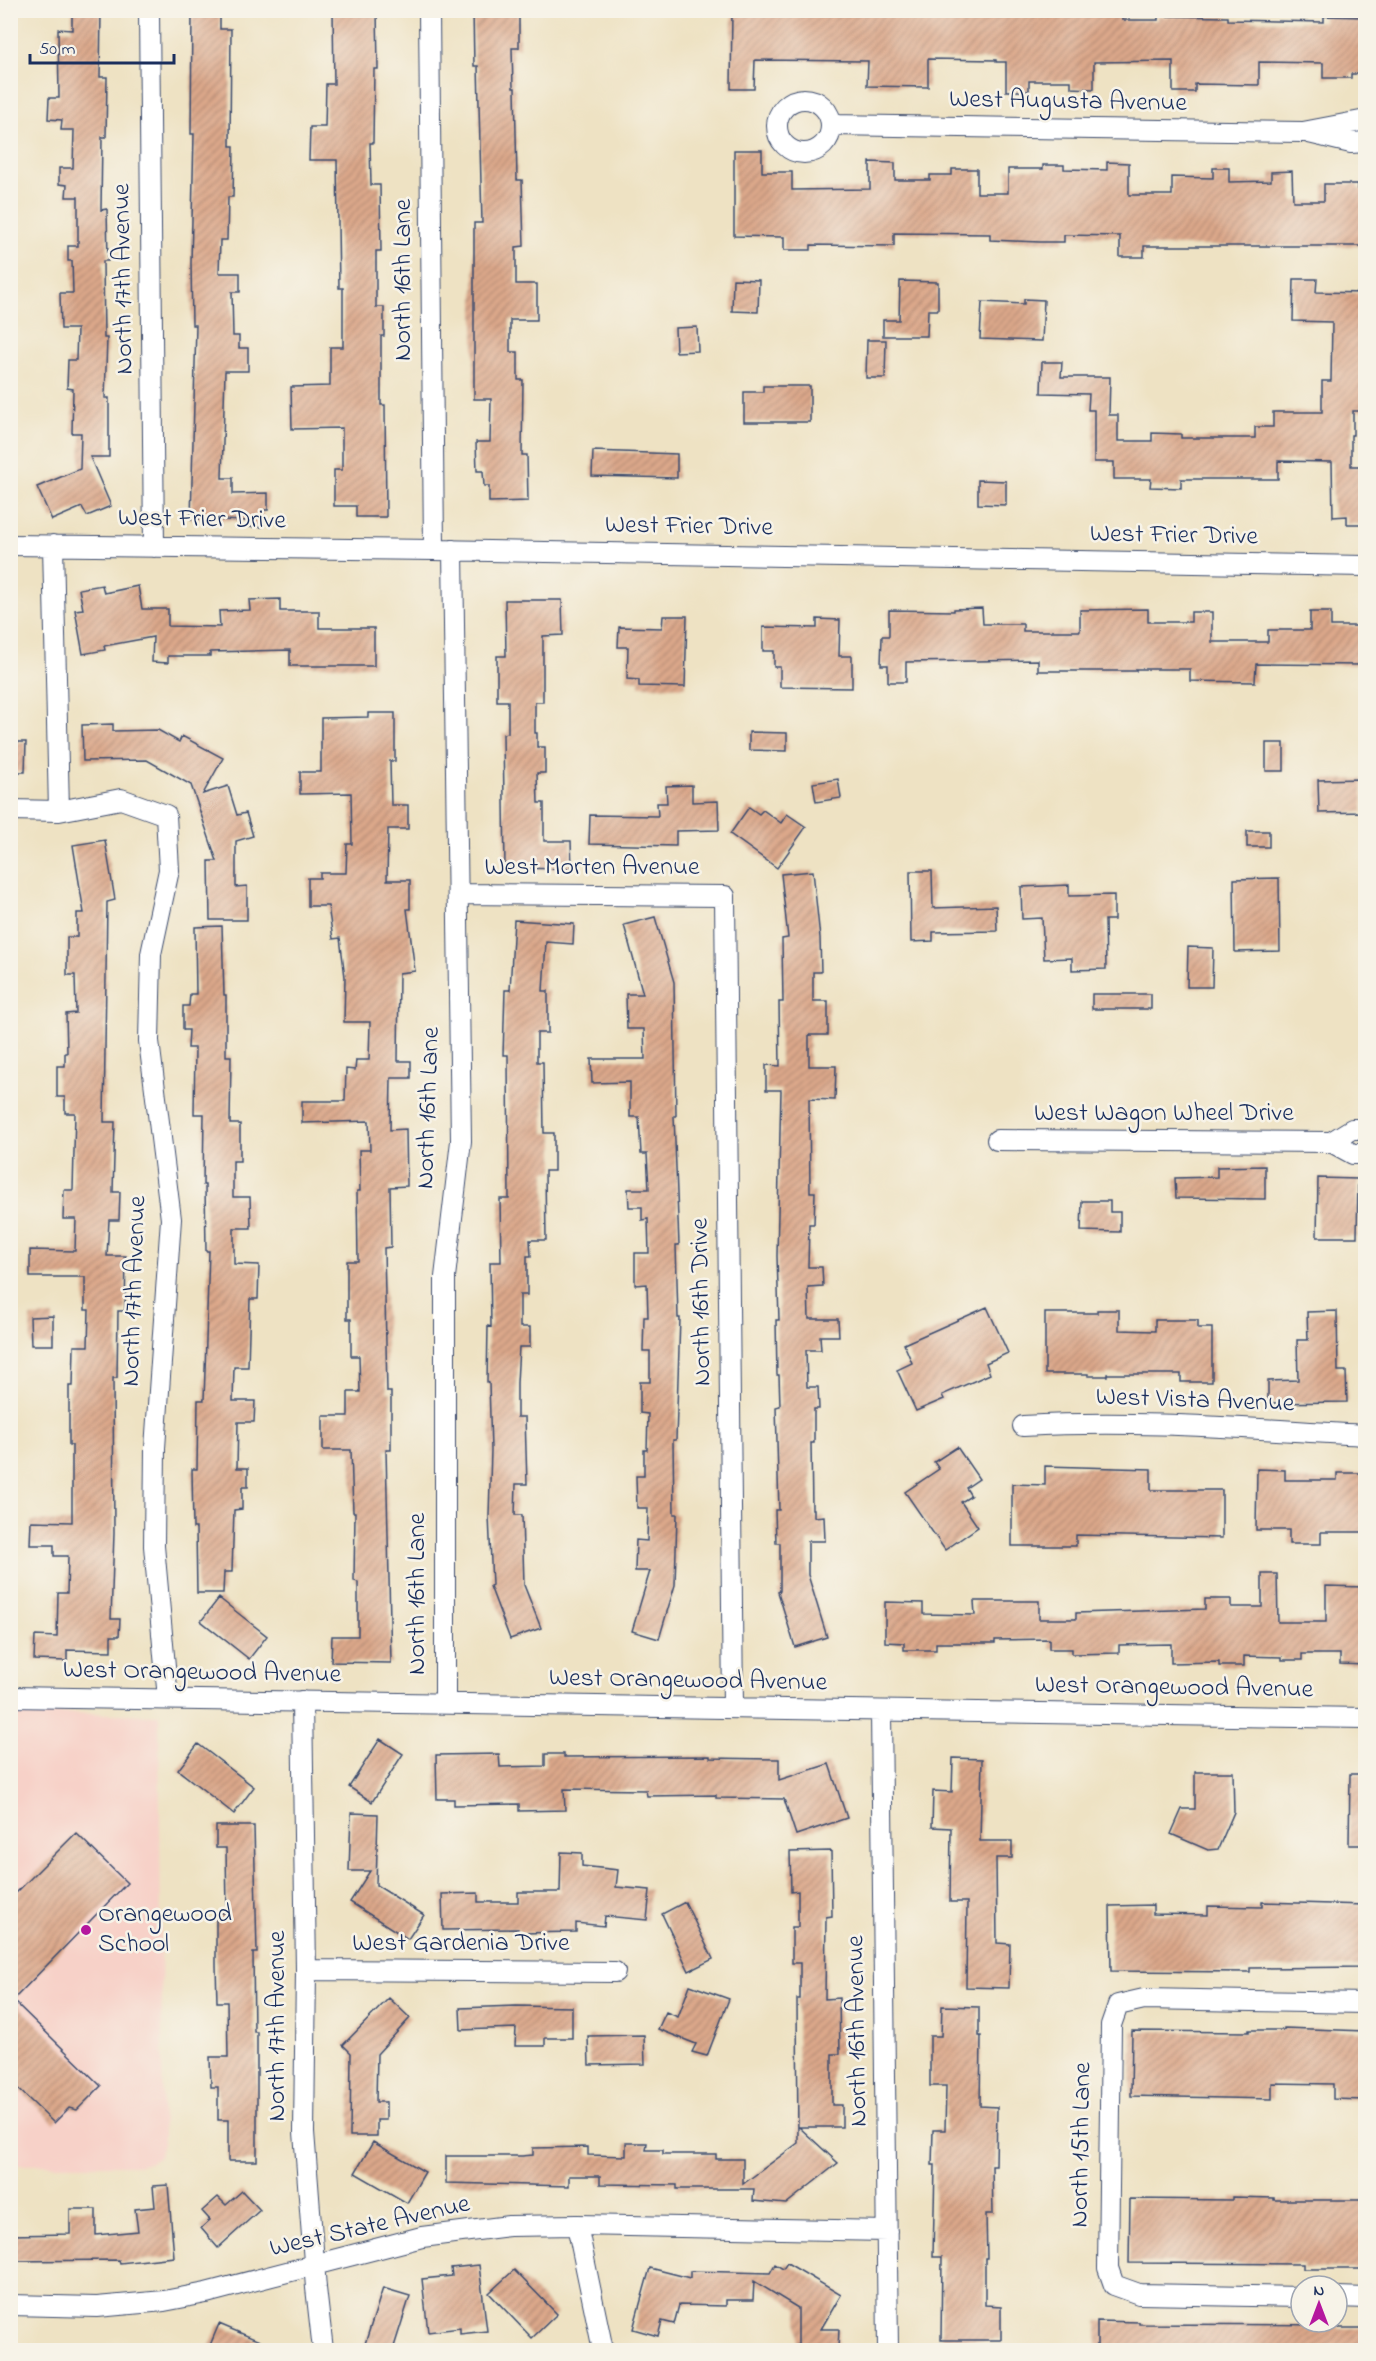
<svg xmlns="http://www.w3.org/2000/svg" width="1376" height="2361" font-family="'Indie Flower',sans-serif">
<defs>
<pattern id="building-hatch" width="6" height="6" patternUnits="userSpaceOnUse" patternTransform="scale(1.5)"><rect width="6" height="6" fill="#dca88a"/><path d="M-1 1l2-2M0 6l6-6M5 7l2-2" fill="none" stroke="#b28974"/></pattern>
</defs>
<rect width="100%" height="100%" fill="#f7f3e8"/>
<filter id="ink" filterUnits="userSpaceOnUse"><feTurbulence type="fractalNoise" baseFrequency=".0167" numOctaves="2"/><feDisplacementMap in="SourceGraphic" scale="12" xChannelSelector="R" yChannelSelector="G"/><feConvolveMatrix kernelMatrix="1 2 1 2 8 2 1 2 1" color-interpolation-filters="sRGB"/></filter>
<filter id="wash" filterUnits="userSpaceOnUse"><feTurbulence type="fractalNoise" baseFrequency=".008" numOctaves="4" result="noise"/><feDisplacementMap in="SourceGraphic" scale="24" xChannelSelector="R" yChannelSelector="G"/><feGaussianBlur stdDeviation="1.35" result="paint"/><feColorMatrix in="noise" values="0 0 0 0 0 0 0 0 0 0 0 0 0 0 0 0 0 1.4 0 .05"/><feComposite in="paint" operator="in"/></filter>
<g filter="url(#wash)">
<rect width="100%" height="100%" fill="#eee2c3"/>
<path fill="#f7d1c8" d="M11,1712L159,1715L163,2145L158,2158L149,2163L139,2165H11Z"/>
<g id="blocks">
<path fill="url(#building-hatch)" d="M333,10H377L378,69H374L373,143H370L371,185H380L381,251H376V307H384V336H381V405H385L386,517H356V506H334V470H342V428L292,429L291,387L330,386V347H343V288H339L337,160H309L310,127H325L326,84H334Z
M473,10H519V48H512L513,88H515L517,180H522L524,246L516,247V284H537V320H510V352H518V380H523L522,455H527L528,501L489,502V486H484L483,471H477L476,442H490L491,399H474V223H482L478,66H474Z
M732,10H1015V15H1072V10L1122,11V20H1158V16L1228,17V20L1324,22V16L1365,17V74H1351V78H1323V63L1259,62V85L1195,84V92H1173V61L1094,62V89L1071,88V81H1029V91H1006V62H996V60L928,59V87L867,86L868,61L755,60L754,89H731Z
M72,11H101L100,77H107L106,137H102L101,210L107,209L108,261H103L104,338H107L105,398H109V457H90L111,506L87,516L82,507L52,520L37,487L80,469L81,433H72L73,389L67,388L68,360H76L77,329H61L60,293H73L72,261H68V246H78V197H66L67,185L59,184V168H73L74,130H61L62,120L48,119L49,98H59L58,29L72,30Z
M192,12L220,13V29H231L230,146H234L233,197H228L227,240H220L219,273H240V292H232L233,336H239V348H248V371H225L222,478H233V494L268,493V510H263V527H247V521L191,519L196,325H192L191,263L194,134H191Z
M734,150H762V172H792V190L870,189V162L895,163V180H930V175H952V169H977V193H1008V169H1043V165H1064V169L1107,170V162L1129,163V195H1172V177L1213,178V168H1229V182L1271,181V172L1292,171L1293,201H1324V184H1358V189H1365V246H1144V257H1120V236L1064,235V242H1040L990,240V234L894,233V246L811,245V250H784V237L734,236Z
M733,279L759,280L758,312L732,311Z
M1294,279H1317L1316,292L1365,293V411H1353V435H1351V466H1365V524H1347V516L1333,517L1332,462L1278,461V479H1181V488L1150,487L1151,479H1114V462H1094V410H1088L1089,394L1041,393L1042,362H1062L1061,377H1110L1109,415H1118V441H1152V433L1181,434V438H1255V427H1273V412H1322V381H1331L1332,322L1293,321Z
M900,281L938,282V310H928L927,336H883V320H899Z
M1024,299L1044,300L1042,341L980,339L982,302L1024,304Z
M697,327L698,351L676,352L675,328Z
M867,340H886L885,378H866Z
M763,386H810V422H744V392H763Z
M593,451L677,454V478L592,476Z
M978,480L1006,481V505L978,504Z
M102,585L104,593L138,586L142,609H168V626L220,627L219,611L250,610L249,600L280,599V611H319V628H374V666H290V650L210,652V656H168V663L152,662L153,637L104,646L105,650L83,654L75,610L83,609L79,589Z
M505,600H562L563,635L543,636V702H535V733H537V747H545V773H537L538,803H544V841H571L572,869L505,868L503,734L508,733V701H497V656H506Z
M982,608L983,624H1023V631H1080V610L1148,609V622H1191V612H1212V642H1268V630H1310V612H1331V626H1365V665L1256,664L1255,682L1190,681V669H1136V671H1038V660L906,662V682H888V665H881L882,636H889V610L954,611V609Z
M663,616H687L685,687L639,686V680L627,679L628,647H618L619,627L662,628Z
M817,619L840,620L839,656H852V688L780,687V667H774V651H763V627L817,628Z
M368,713H395V761H390L391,805H408V829H388L387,880H410V909H407L415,971L399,973L398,1061H411V1078H391L390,1130L406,1129L407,1186L390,1187L391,1247L384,1248L387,1392H391V1450H386L391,1663L331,1662L332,1636H358V1582L354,1581L355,1512H353L351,1450H323V1416H348V1392H360L359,1356H351V1319H347V1261H358L357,1191H360L359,1150H370L369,1121L302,1123V1101H345L346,1069L355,1070L356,1060H369L370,1022H344L345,977L340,938L333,939L328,906H308V878H320V873H346L347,844H352L351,793L300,794V772H321V718L368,717Z
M113,724V731L158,730L179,742L182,736L223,758L203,794L228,786L237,815L246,813L253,836L236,841V887L247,886V920H210L209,861H217L191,785L147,760L83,761L82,725Z
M749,732L787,733V751L749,750Z
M10,742H26L25,772H10Z
M1266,743H1284V771H1266Z
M838,779L841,798L816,802L813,783Z
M1362,779L1363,812L1319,813L1318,780Z
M692,785V802L718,801L719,830L676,831V846L589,844L590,815L658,816L657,803H667L666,786Z
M749,807L759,814L763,810L781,823L787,814L806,827L777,868L730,834Z
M1247,831H1269V847H1247Z
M105,840L115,900L107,902L104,1122H115L113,1192H120L119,1220H109L107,1256H126L125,1311H118L117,1378H113L114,1533L111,1619H120L119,1636H111V1651L67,1650V1661L34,1660L35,1636L57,1637L58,1593H67L68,1556H54V1545H30L31,1521L72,1522V1445H69V1386H73L74,1346H88L89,1310H85V1277H30V1250L75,1251L76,1219H63L64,1190H73L75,1113H65V1097H57V1066H65V1053H67L66,1014L76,1013L75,975H67V937H77V913H84L73,845Z
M813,871L820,938L821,972H813V1001H828V1035H809V1066H836L835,1100L809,1099L810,1192H815L814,1224H809L808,1267H822L823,1286L808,1287L809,1319H838L839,1336H820L821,1350H806L807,1387H818L819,1409H814V1443H811L812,1509H814V1517L824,1516L825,1541H808V1575L827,1637L795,1647L778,1592L780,1591V1543H776L775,1510H779L776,1407L780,1406L779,1375H777L776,1320H779L777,1256L781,1090H766V1065L780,1066L779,1002H783L782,939L788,938L781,874Z
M910,871H932L933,908L996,906L997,931L933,932V941L911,942Z
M1279,878L1280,951L1235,952L1234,879Z
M1069,885V896L1114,895V920H1105L1106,969L1072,970V958L1044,959L1042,918L1022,919L1021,887Z
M655,917L674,982L676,1116H674L679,1245H676L678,1318H680L676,1440H673L674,1514H677L675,1585L659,1639L632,1631L650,1571H635L636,1540L647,1541L648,1508H637L636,1476H644V1450H647L648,1414L640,1413V1382H650V1351H643L644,1317H648L647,1284L635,1285V1253H649L648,1219L642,1220V1207H629L628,1189H649L647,1154H641L639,1117H630V1082L592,1083L591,1059H645L644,1029H627L626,994H643L624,925Z
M514,920L574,924L573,944L546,942L543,991H548V1033H537V1062H543L544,1133H554V1171H545L546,1240H530L531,1256H527V1295H520V1327H530V1347H519L517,1383V1417H525L527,1484H516L515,1515H522L524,1585L541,1628L510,1639L490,1586L492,1585L489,1516L491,1450L489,1383L487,1382L488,1326L491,1327L490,1262H501L500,1199H509L508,1055H503L505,990H510Z
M222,926L224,995H226V1056H231L230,1124H240V1161H233V1197H250L251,1228H234V1264L259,1265L258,1299H250L248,1367H234L233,1401H255L254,1422H238L237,1468H248V1487H242V1509L234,1510L232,1572H224L223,1593H197L196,1528H193L192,1469H197L198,1400H204L209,1251H206L205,1185H203L204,1114H194L195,1048H188L189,1030H183V1006H189L190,994H196L195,927Z
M1188,947L1213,948L1212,987H1187Z
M1092,994H1151V1009H1092Z
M1265,1166V1199L1176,1198L1175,1178L1217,1177V1167Z
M1318,1178L1358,1179L1357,1237H1317Z
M1082,1201H1110V1212H1120V1232L1081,1231Z
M987,1307L1008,1353L986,1363L990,1374L942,1395L944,1399L916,1411L897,1370L912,1363L904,1344Z
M1097,1310H1119V1330L1155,1331V1320H1198V1328H1212V1382H1181V1374H1107V1376H1088V1374H1045V1313H1097Z
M1337,1311L1338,1371H1346L1347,1402L1268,1403V1381L1298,1380L1297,1340H1308L1307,1312Z
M53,1316V1345H31L30,1317Z
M957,1447L979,1479L966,1488L971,1496L961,1502L978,1527L945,1550L905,1492L939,1469L934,1462Z
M1045,1466L1151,1469V1490H1222V1538L1076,1535V1546H1012V1484L1045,1485Z
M1257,1469L1285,1470V1480H1337V1473H1365V1532H1321V1544H1289V1530H1256Z
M1262,1574H1277L1278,1622H1326V1586L1365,1587V1665L1340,1664V1654H1302V1660H1282V1657L1244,1656V1666H1219V1662L1171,1663V1644L1119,1645V1653L1072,1654V1649H1049V1639L995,1640V1643H936V1650H904V1643L885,1642V1602L923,1603V1614L975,1615L974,1601H1039V1619H1076V1613L1205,1609V1599H1231V1607H1262Z
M219,1598L267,1636L249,1659L201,1621Z
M380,1739L403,1754L372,1802L349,1787Z
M198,1744L254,1787L234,1814L178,1770Z
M499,1754L500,1767L545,1766V1754H564V1757L710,1756V1758L779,1759V1780L829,1764L847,1818L796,1835L784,1799L716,1798V1795L647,1796L646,1790L564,1789L565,1810L519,1811V1804L454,1805V1799H437L436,1755Z
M953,1758L982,1759L980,1841H1012V1858H996L997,1943L1010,1944L1009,1988L966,1987L967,1902H950L951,1828L932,1827L933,1791L952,1792Z
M1195,1772H1233L1234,1812L1218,1849L1208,1850L1171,1834L1182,1809H1195Z
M1350,1774H1365V1845H1349Z
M351,1813L378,1814L376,1885L424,1915L408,1939L350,1902L370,1871H349Z
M216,1826H254L257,1953H253L254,2032H257V2161H228V2120H218V2087H211L210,2057H228L227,2002H217L216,1965V1913H227L226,1848H216Z
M76,1833L127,1883L13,2000L101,2086L77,2110L69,2108L54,2123L10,2081V1899Z
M831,1851L832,1916L826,1917L825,1999L839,1998L840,2054H832V2105H842V2127H799L838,2163L786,2204L753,2201L754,2189H677V2185L600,2184V2176H569V2186L446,2183V2156H522L533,2155V2148L588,2147V2155L626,2156V2143H647L646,2150H663V2154H716V2159H743V2184L798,2143L797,1999H800V1963H792V1927H798V1891L791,1892L790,1852Z
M561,1852L582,1853V1866L618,1870L616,1887L650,1890L647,1920L605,1916L604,1926L576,1923V1932L519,1933L518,1929L443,1930L442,1894L478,1893V1902H518V1892H560Z
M685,1902L713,1959L689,1971L662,1914Z
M1262,1902L1365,1905V1967L1250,1968V1972L1111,1971L1110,1906L1153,1905V1914L1208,1915V1906L1262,1907Z
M690,1985L729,1999L707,2056L692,2052L696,2044L658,2029L666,2012L678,2017Z
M389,1998L410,2018L377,2054L376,2102H386V2120H377V2136H350L351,2053L343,2045Z
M516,2006L572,2007V2038H545V2046H515L516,2028L461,2030L460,2008Z
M942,2006L979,2007V2036H981L980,2106L997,2107L996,2166H992L993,2214H986L987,2258H985V2305L1001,2306V2340H941L942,2257H933L935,2165H932L933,2130H945L946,2086H930V2036H941Z
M1284,2028L1365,2031V2100L1333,2099V2084L1272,2083V2099L1131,2096L1132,2031L1249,2032V2030H1284Z
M644,2035L645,2064L589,2065L588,2036Z
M373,2142L425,2172L407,2203L355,2173Z
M168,2185L174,2257L120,2263L119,2260L10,2261V2235L70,2234V2209H96V2235L138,2231L135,2209L155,2207L153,2186Z
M242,2191L260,2210L218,2248L201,2228L210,2220L202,2211L218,2197L226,2205Z
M1232,2197L1274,2198V2200H1365V2269H1303V2264L1129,2263L1130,2199L1232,2200Z
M787,2263L841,2295L821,2329H839L838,2349L798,2350V2308L754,2281L753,2300H726V2306L679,2305L674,2324L662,2321L658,2336L633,2329L650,2268L690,2278V2271L770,2273L775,2264L783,2269Z
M479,2265L487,2331L460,2334V2328L428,2332L422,2279L452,2276L451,2268Z
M514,2270L557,2314L532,2338L489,2293Z
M383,2288L410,2296L393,2350H363Z
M1097,2321L1139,2322V2324L1339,2325V2328H1365V2350H1097Z
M219,2324L281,2350H208Z"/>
</g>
</g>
<g filter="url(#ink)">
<use href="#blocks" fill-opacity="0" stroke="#3b4a6d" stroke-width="1.5"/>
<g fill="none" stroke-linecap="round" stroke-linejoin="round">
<g stroke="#3b4a6d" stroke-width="22">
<path id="minor" d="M149,10L154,547
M429,10L434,550
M777 126a27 27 0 1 1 54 0a27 27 0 1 1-54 0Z
M831,125L1303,132L1366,120
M1309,133L1351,143L1366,142
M10,545L434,550L1366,566
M53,545L59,811
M10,810L59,811L121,799L166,815L169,870L151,954L149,1041L171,1219L155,1448L154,1546L168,1699
M458,894L725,896L733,1708
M997,1140L1331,1142L1353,1154H1366
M1331,1142L1352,1129H1366
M1023,1426C1137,1419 1251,1429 1366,1435
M10,1697L1366,1718
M302,1701L306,1970L304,2132L316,2288L323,2350
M445,1703V1277L461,1141L453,550
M881,1711L888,2350
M306,1970L615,1972
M577,2225L603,2350
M1301,2297L1139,2294L1114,2285L1108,2268L1111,2025L1118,2005L1144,1999L1366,2003
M1337,2297L1366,2298
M10,2305L97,2307L164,2301L206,2293L422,2237L509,2226L577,2225L887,2231"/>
</g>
<use href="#minor" stroke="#fff" stroke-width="20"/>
</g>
</g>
<circle fill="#b5179e" stroke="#f7f3e8" stroke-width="2" cx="86" cy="1930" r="6"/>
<g text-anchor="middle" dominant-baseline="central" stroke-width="5" stroke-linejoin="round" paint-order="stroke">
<g font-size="26" fill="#1b2f5e" stroke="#f7f3e8">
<text transform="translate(1068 102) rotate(1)">West Augusta Avenue</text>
<text transform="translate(124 279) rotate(-91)">North 17th Avenue</text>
<text transform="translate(404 280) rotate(-90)">North 16th Lane</text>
<text transform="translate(202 520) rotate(1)">West Frier Drive</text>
<text transform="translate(689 527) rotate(1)">West Frier Drive</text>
<text transform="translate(1174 536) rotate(1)">West Frier Drive</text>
<text x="592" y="868">West Morten Avenue</text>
<text transform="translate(429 1108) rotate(-88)">North 16th Lane</text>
<text x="1164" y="1114">West Wagon Wheel Drive</text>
<text transform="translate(135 1291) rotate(-88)">North 17th Avenue</text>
<text transform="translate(702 1302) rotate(-91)">North 16th Drive</text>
<text transform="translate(1195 1401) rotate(2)">West Vista Avenue</text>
<text transform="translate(418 1594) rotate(-90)">North 16th Lane</text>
<text transform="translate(202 1673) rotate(1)">West Orangewood Avenue</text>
<text transform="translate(688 1681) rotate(1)">West Orangewood Avenue</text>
<text transform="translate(1174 1688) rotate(1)">West Orangewood Avenue</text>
<text x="461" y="1944">West Gardenia Drive</text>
<text transform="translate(278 2026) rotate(-90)">North 17th Avenue</text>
<text transform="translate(858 2031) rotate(-91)">North 16th Avenue</text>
<text transform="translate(1082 2145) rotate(-89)">North 15th Lane</text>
<text transform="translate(370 2227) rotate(-13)">West State Avenue</text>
</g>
<g font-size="26" fill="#1b2f5e" stroke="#f7f3e8" text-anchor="start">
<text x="98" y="1915">Orangewood<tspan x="98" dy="30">School</tspan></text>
</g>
</g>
<rect width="1376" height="2361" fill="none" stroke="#f7f3e8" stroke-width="36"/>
<g transform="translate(1319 2304)"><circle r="28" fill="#f7f3e8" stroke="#9fa5b1" stroke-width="1.5"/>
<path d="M0-4.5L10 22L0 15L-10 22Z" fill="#b5179e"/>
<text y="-9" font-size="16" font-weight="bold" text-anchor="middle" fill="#1b2f5e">N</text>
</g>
<path d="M30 54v9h144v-9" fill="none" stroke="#1b2f5e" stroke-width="3"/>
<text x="39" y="54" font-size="18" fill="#1b2f5e" stroke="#f7f3e8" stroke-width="4.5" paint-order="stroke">50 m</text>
</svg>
